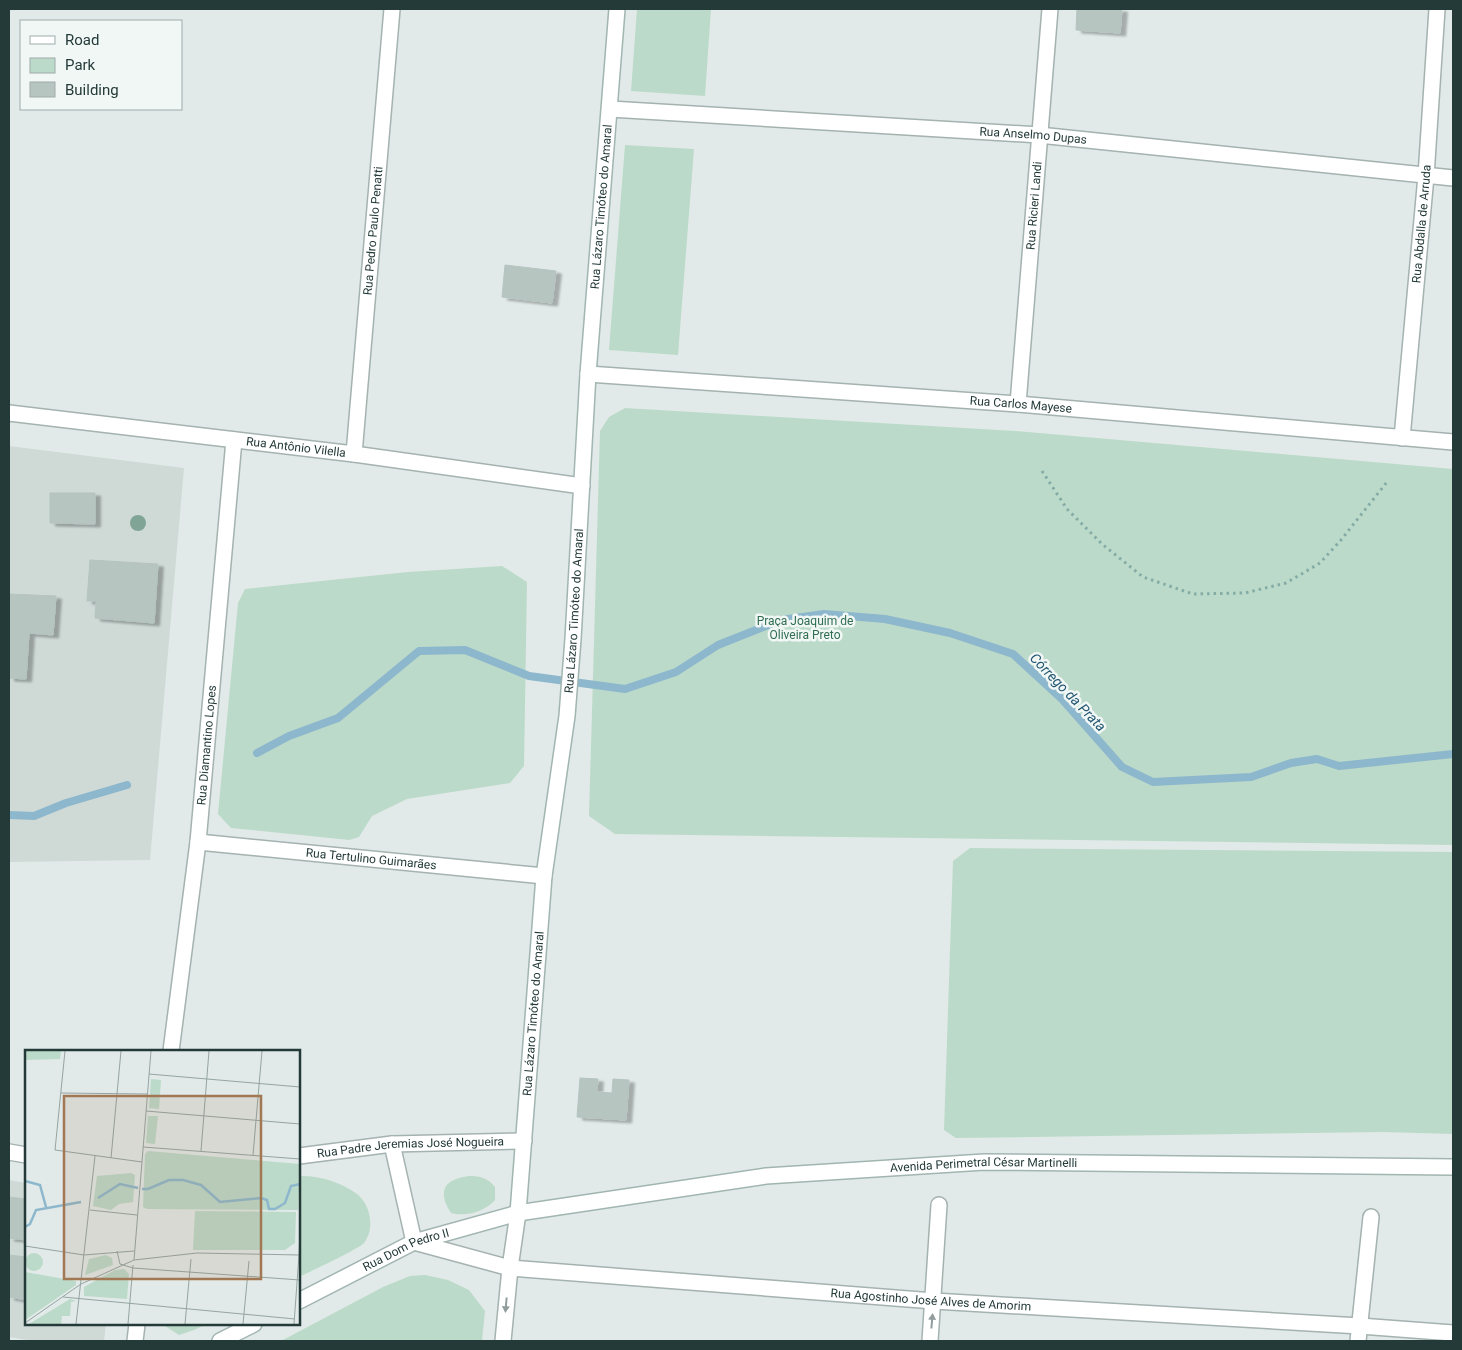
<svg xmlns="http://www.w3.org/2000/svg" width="1462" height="1350" font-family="Roboto,sans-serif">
<defs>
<filter id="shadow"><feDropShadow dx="5.5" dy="3" stdDeviation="1" flood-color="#0004"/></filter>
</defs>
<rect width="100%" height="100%" fill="#e1eae8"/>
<path fill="#cfdad7" d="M9,446L184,468L150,860L9,862Z
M9,1180L26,1183V1324H106L104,1341H33L9,1337Z"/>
<path fill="#bcdac9" d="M637,9H711L705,96L631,91Z
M625,145L694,149L678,355L609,350Z
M625,408L1015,431L1453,469V845L615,834L589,816L600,431L609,417Z
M502,566L527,582L524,766L510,783L407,799L372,816L359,837L349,840L231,828L218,814L238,603L245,589L408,572Z
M970,848L1453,852V1134L1383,1132L956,1138L944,1130L953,861Z
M299,1176C318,1175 341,1182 357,1194C371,1205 375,1229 364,1243C359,1249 309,1272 299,1277Z
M469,1176C480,1176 488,1178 495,1187V1200C484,1212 466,1217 451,1213C437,1191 444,1179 469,1176Z
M425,1275L448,1280L469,1290L485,1311L482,1341H281L383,1287L410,1276Z
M162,1324H207L194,1330L179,1335Z"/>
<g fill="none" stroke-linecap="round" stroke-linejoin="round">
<path stroke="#8db7cc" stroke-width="8" d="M257,753L289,736L338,718L419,651L465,650L529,676L625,689L676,672L718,645L781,620L824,614L885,619L950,633L1013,654L1062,699L1122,767L1153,782L1251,777L1291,763L1317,759L1339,766L1453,754
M9,815L34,816L66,803L127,785"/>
</g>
<path fill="#b7c5c1" stroke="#b4c4c0" filter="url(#shadow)" d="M1077,9H1122L1120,33L1076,30Z
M505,265L556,271L552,303L502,297Z
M50,493H95V524L50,523Z
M90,560L158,564L154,623L95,618L96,601H87Z
M9,594L56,596L53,635L29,633L26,679L9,678Z
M580,1078L598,1079L597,1092L612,1093L613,1079L629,1080L626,1120L577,1117Z
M9,1197L26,1199V1240L9,1238Z
M9,1255L26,1257V1300L9,1297Z"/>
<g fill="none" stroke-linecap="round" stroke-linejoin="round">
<g stroke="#a4b2b0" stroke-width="18">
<g id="street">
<path id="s1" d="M610,109L1039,135L1453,178"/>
<path id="s2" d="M588,374L1018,404L1453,442"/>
<path id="s3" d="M1018,404L1050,9"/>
<path id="s4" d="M9,413L354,454L582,486"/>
<path id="s5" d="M1402,438L1426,176L1437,9"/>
<path id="s6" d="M354,454L392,9"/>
<path id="s7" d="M198,842L544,876"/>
<path id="s8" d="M171,1051L198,842L234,440"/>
<path id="s9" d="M392,1144L414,1242L510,1268L934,1301L1360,1326L1453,1333"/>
<path d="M9,1152L26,1155"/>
<path id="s10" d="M299,1156L392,1144L524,1141"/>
<path d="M135,1341L137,1324"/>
<path d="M503,1341L510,1268L518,1213"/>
<path d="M930,1341L939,1205"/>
<path d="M1358,1341L1371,1217"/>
</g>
</g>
<g stroke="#a1b5b1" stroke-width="18">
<g id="secondary">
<path id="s11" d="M518,1213L544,876L567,716L573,639L588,374L617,9"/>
<path id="s12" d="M299,1301L414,1242L518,1213L766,1176L984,1162L1453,1167"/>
<path d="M220,1341L254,1324"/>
</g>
</g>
<path stroke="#84aca6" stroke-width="3" stroke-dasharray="2.5 4" stroke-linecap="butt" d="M1042,471L1067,509L1102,544L1143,577L1193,594L1245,593L1286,583L1320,563L1341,540L1387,482"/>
<use href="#street" stroke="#fff" stroke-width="15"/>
<use href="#secondary" stroke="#fff" stroke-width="15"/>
</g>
<circle fill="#80a596" cx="138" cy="523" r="8"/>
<defs><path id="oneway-solid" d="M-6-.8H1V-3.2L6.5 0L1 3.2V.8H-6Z" transform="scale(1.25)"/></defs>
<g fill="#919c9c">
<use href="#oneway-solid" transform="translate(506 1305) rotate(95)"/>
<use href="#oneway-solid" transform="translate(932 1321) rotate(-85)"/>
</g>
<g text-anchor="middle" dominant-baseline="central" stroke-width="5" stroke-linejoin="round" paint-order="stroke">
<g font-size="12" fill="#233a38" stroke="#f1f7f5">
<text stroke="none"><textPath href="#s1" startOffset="424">Rua Anselmo Dupas</textPath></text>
<text stroke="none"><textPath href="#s3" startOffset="199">Rua Ricieri Landi</textPath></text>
<text stroke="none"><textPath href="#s11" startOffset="1010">Rua Lázaro Timóteo do Amaral</textPath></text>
<text stroke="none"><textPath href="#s5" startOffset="215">Rua Abdalla de Arruda</textPath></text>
<text stroke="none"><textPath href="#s6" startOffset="224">Rua Pedro Paulo Penatti</textPath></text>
<text stroke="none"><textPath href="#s2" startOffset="434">Rua Carlos Mayese</textPath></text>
<text stroke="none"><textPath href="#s4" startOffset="289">Rua Antônio Vilella</textPath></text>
<text stroke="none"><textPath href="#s11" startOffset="605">Rua Lázaro Timóteo do Amaral</textPath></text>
<text stroke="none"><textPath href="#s8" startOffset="308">Rua Diamantino Lopes</textPath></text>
<text stroke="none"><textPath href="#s7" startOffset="174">Rua Tertulino Guimarães</textPath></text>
<text stroke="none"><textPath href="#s11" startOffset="200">Rua Lázaro Timóteo do Amaral</textPath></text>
<text stroke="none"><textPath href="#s10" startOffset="112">Rua Padre Jeremias José Nogueira</textPath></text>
<text stroke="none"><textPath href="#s12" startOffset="706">Avenida Perimetral César Martinelli</textPath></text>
<text stroke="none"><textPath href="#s12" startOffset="119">Rua Dom Pedro II</textPath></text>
<text stroke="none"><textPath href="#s9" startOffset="622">Rua Agostinho José Alves de Amorim</textPath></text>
</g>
<g font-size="12" fill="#306d53" stroke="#f1f7f5">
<text x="805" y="621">Praça Joaquim de<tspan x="805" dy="14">Oliveira Preto</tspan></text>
</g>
<g font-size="14" font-style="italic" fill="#225671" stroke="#f1f7f5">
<text transform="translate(1068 692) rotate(46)">Córrego da Prata</text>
</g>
</g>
<g transform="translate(25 1050)">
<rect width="275" height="275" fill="#e1eae8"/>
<path d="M0,1H36L35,9L0,10ZM126,29L136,30L134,59L124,58ZM123,66H133L130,94L121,93ZM123,101L275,114L273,160L122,159L118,157L120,104ZM106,123L110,125L108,152L94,154L86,160L68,156L72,126ZM170,161L271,162L270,193L260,200H168ZM0 212a9 9 0 1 1 18 0a9 9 0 1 1-18 0ZM81,205L87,208L88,215L60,225L64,209ZM99,219L104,224L102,249L59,246V237L90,220ZM0,222L51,231V235L0,270ZM45,249L51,251L46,252L45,266H37L36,274H4Z" fill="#bcdac9"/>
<path fill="none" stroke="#8db7cc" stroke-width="2.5" d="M0,131L15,135L21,157M117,139H123L144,130H158L176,135L195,152L236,148L242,150L244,159H250L260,153L266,136L275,134M73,148L95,134L113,138M0,177L5,174L11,160L56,152"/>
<path fill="none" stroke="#95a4a2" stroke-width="1" d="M40,1L30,100L117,112M124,24L275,37M36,43L122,44M121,61L275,74M118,97L275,109M176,101L184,1M228,105L237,1M86,108L96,1M65,160L112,165M0,196L59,205L109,201M92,201L95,214L108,218L275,230M274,205L275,181M109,210L126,1M38,247L270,269M0,273L56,234L109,210L172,203L275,205M51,274L70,106M103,274L108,215M160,274L166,209M218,274L224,211M269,274L274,205"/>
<path fill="#a27854" fill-opacity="0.15" stroke="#a27854" stroke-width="2.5" d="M39,46H236V229H39Z"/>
<rect width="275" height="275" fill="none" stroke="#233a38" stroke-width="2.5"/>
</g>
<rect width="1462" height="1350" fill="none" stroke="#233a38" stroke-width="20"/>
<rect x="20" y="20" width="162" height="90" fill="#f1f7f5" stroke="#9faba9"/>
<rect x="30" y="36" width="25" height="8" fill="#ffffff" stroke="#9faba9"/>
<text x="65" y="45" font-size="15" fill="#233a38">Road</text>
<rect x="30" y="58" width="25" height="15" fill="#bcdac9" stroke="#9faba9"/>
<text x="65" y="70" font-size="15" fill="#233a38">Park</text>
<rect x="30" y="82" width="25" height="15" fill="#b7c5c1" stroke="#9faba9"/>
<text x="65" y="95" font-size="15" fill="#233a38">Building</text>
</svg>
